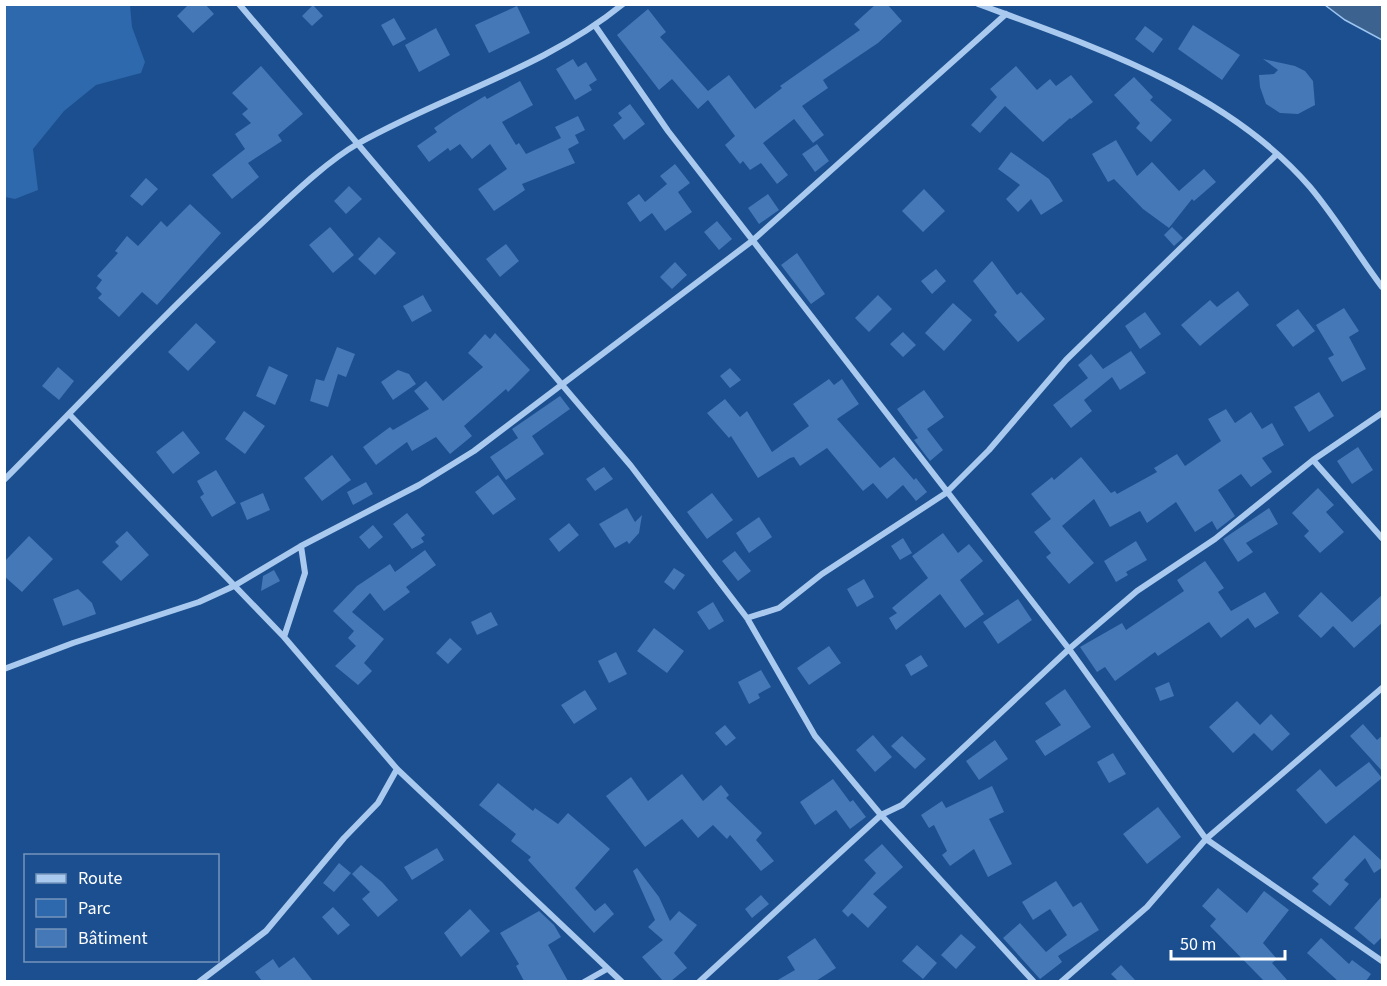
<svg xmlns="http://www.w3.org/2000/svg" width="1387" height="986" font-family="'Source Sans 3',sans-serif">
<rect width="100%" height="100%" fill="#1b4f8f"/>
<path fill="#2e69ad" d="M4,5H130L132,27L145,62L141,73L96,85L64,111L33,149L38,190L15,199L5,197Z"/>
<path fill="#3c6290" stroke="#9cc4f0" stroke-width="1.5" d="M1325,5H1382V40L1345,20Z"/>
<path fill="#4478b7" d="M189,4H205L214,14L193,33L177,16Z
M876,4H887L902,21L878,43L823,80L828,88L802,106L824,135L813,143L794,119L763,143L788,175L777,184L761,163L750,170L743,161L740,164L725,145L735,136L708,100L698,109L672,79L659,90L617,35L648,9L666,32L660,37L708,91L729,75L755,109L782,88L780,86L860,30L854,24Z
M313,5L323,16L312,26L302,16Z
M517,6L530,33L489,53L475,25Z
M394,18L406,39L393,46L381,25Z
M1193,25L1240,55L1222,80L1178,49Z
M1145,26L1163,39L1153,53L1135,39Z
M436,28L450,55L419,72L405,45Z
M573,59L578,67L586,62L597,80L589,85L592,90L575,100L556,69Z
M1263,59L1295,66L1305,71L1313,81L1315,105L1298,114L1280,113L1266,104L1260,87L1259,75L1274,74L1278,70Z
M261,66L303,114L278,135L282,141L248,163L259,177L232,199L212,175L245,149L235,134L251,123L242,114L248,109L232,93Z
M1016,66L1037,90L1050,79L1056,86L1071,75L1093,102L1071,119L1070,118L1043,142L1005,106L980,133L971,125L997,97L990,89Z
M1134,77L1153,97L1150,100L1172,120L1151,142L1136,128L1140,123L1114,95Z
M520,81L533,105L502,122L516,145L519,143L526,154L561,138L555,127L578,116L585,130L575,135L579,143L568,149L575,163L522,184L525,190L494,211L478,189L507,169L490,144L472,159L460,144L450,151L448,148L429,162L417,146L437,132L434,128L453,115L485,96L487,99Z
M630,104L645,124L624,140L613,125L622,118L618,113Z
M1116,140L1137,176L1152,162L1179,191L1204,169L1216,182L1194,201L1192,199L1169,228L1143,209L1114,179L1108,182L1092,154Z
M817,144L829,161L815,172L802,154Z
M1011,152L1049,179L1063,201L1041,215L1031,199L1018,212L1006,199L1020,185L998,169Z
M675,164L690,183L678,192L692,212L665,231L652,213L640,222L627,203L639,194L645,202L667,184L660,176Z
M146,178L158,189L142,206L130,196Z
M349,186L362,199L346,214L334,201Z
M924,189L945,211L923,232L902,211Z
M768,194L779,210L759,224L748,208Z
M190,204L221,233L157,305L142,292L119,317L98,298L102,294L96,288L102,280L97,276L118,253L115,251L127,236L138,246L161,221L167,227Z
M717,221L732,239L719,250L704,232Z
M330,227L354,255L333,273L309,245Z
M1172,227L1183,238L1174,246L1164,235Z
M379,237L396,253L375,275L358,259Z
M506,244L519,261L500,277L486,259Z
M797,253L825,294L811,304L781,265Z
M992,261L1017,295L1021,292L1045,319L1018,342L994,315L997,312L973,281Z
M675,262L687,275L672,289L660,277Z
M936,269L946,281L932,294L921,281Z
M1238,291L1249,305L1200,346L1181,325L1210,300L1217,307Z
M423,295L432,311L412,322L403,306Z
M878,295L892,309L869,332L855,318Z
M953,303L972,320L944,351L925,333Z
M1344,308L1359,331L1349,337L1366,369L1342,382L1328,358L1334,355L1316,325Z
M1298,309L1315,331L1293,347L1276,325Z
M1145,312L1161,334L1140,349L1125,326Z
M196,323L216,342L188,371L168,352Z
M903,332L916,345L903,357L890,344Z
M495,333L530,370L508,392L506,389L464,426L472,436L450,454L436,437L412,451L407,442L376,465L363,447L390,427L393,430L429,409L414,391L426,381L443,401L483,367L468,353L485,334L490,339Z
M337,347L355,354L346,377L338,374L328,407L310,401L316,379L324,381Z
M1131,351L1146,373L1120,390L1112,377L1084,400L1092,411L1071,428L1053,405L1088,378L1078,365L1091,354L1103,369Z
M269,366L288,375L275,405L256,396Z
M58,367L74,381L59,400L42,386Z
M730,368L741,380L730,388L720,376Z
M398,370L409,374L416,384L393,400L381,382Z
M829,379L834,385L842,379L859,404L837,419L880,468L894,457L914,480L916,478L927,492L916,501L903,485L887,499L873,483L863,491L827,448L800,466L794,457L790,458L758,478L731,436L729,438L707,413L725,399L740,417L747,411L772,452L809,426L793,404Z
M924,390L944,417L927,429L943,450L930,461L914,440L918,438L897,409Z
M1319,392L1334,416L1309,432L1294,407Z
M560,396L570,409L532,436L544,454L506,480L490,457L518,438L512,429Z
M1226,409L1235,423L1251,412L1262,429L1272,423L1284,445L1262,458L1272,472L1251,487L1241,474L1218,490L1235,516L1217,530L1212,521L1195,532L1176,502L1147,523L1140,511L1110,527L1094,499L1062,526L1094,563L1069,584L1046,557L1051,553L1034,532L1051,519L1031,494L1052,477L1054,480L1081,457L1111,493L1115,491L1117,494L1157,472L1154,468L1177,454L1185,466L1221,441L1208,419Z
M244,411L265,426L245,454L225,439Z
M183,431L200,453L173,474L156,452Z
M1358,447L1373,470L1352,484L1337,461Z
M332,455L351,480L322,501L304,478Z
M604,467L613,479L595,491L586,479Z
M216,470L236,503L212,517L200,497L204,494L197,481Z
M498,475L516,499L493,515L475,492Z
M366,482L373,494L353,505L347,492Z
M1318,488L1334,505L1326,512L1344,532L1320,553L1304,536L1309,531L1292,513Z
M263,493L270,510L247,520L240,503Z
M712,493L733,520L707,539L687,512Z
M627,508L635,522L642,515L639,533L629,544L627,541L615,548L599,524Z
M1269,508L1278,524L1246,543L1253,552L1238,562L1223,539Z
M407,513L425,535L421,538L424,542L412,549L393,524Z
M759,517L772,537L749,553L736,533Z
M569,523L579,535L559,552L549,539Z
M373,525L383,537L369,549L359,537Z
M127,531L149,555L121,581L102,562L119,546L115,542Z
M943,533L958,553L969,544L983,561L960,580L984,614L965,628L940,594L896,630L889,618L897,613L892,608L928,578L912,556Z
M29,536L53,559L22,592L4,576V562Z
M903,538L912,553L900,560L891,546Z
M1136,541L1147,560L1126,572L1128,575L1116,582L1104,561Z
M425,550L436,565L406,587L410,592L384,611L370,593L352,612L384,639L364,663L372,671L358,685L335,666L356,646L348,638L354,631L333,611L357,586L390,564L395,572Z
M735,551L751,571L738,581L722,561Z
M1205,561L1224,588L1218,592L1231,611L1265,592L1279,613L1255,628L1248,618L1221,638L1209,622L1158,656L1155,652L1115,681L1105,667L1097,672L1080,647L1122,623L1126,630L1184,591L1177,580Z
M674,568L685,575L674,590L664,582Z
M274,570L280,581L261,591L263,576Z
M864,579L874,597L857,607L847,589Z
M78,589L92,603L96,614L63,626L53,599Z
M1321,592L1352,622L1383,594V622L1354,648L1333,626L1321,638L1298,616Z
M1018,599L1032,620L998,644L983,622Z
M713,602L724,621L709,630L697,612Z
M491,612L498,625L477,635L471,622Z
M654,628L684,651L667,673L637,651Z
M450,638L462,649L448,664L436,653Z
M829,646L841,663L809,685L797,668Z
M616,652L627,674L609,683L598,661Z
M921,655L928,666L911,676L905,665Z
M761,670L771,687L758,694L760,698L749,704L738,682Z
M1169,682L1174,696L1160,701L1155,688Z
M1065,689L1091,727L1045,756L1035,741L1061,725L1045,703Z
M585,690L597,709L574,724L561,705Z
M1237,701L1260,725L1271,714L1290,734L1272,751L1254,733L1233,753L1209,727Z
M1363,724L1377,740L1383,735V772L1350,736Z
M725,725L736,738L726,746L715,733Z
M873,735L892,757L875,772L856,750Z
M902,736L926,759L915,769L891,746Z
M995,740L1008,759L979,780L966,761Z
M1113,753L1126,774L1109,783L1097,762Z
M1369,762L1382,778L1326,824L1296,790L1320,769L1336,787Z
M682,774L703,801L721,785L729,795L726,798L762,833L756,840L774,861L761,871L730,835L727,839L713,825L698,838L682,819L645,847L606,796L631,777L648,801Z
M833,779L850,802L853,800L866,817L850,829L836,810L815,825L800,802Z
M498,783L533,811L535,808L558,824L568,813L610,849L575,888L595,911L605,903L614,914L594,933L528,860L531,857L511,841L516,834L479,805Z
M992,786L1004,812L989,819L1012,864L988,877L974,849L950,866L942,855L947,851L934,825L929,828L921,815L942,801L946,808Z
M1158,807L1181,837L1147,864L1123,834Z
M1354,835L1383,862V867L1374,873L1365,858L1344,880L1349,884L1330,906L1312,891L1319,884L1312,878Z
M882,844L903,867L873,894L887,907L868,928L852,913L848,917L842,911L876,873L864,860Z
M437,848L444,860L412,880L404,867Z
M339,863L351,873L334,892L323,883Z
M361,865L382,882L398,900L378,917L362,899L370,892L352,874Z
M637,868L659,897L670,921L679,911L697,925L674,953L687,968L671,981H663L642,957L663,940L648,927L655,920L633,871Z
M1056,881L1073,907L1081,902L1099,930L1058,956L1062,962L1040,979L1003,938L1020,923L1046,952L1067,935L1050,909L1033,920L1022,902Z
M1218,888L1247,913L1264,891L1289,910L1263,943L1277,959L1272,963L1288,981H1264L1210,926L1216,919L1202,906Z
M761,895L769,904L752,918L745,909Z
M1383,895V936L1374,945L1354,928Z
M333,907L350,925L338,935L322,917Z
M470,909L490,931L461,957L444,933Z
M539,911L554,925L561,937L548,945L568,981H524L516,966L519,964L500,933Z
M961,934L976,947L956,969L941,955Z
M815,938L836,968L816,981H776L795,970L787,957Z
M1321,938L1349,964L1352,960L1371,974L1366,981H1338L1307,953Z
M917,945L937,963L923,979L902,961Z
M294,957L313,981H262L255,972L273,959L279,968Z
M1121,965L1136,981H1118L1111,974Z"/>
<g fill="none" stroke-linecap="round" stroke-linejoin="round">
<path stroke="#a9c9ee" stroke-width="6" d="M239,4L631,466L747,618L815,736L881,815L1034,982
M978,4C1095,47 1226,90 1310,187C1336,218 1358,255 1382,287
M596,27L668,131L1069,649L1206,839L1382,961
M69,414L284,637L397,769L622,982
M1313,460L1382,538
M4,480C85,398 164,314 248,236C280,207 322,164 359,143C446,94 543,69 623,4
M747,618L779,608L822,574L946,493L989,450L1066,360L1276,155
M284,637L305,573L301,546
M4,669L73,643L199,602L234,586L301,546L419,485L474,451L752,241L1006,14
M199,982L266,931L344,838L378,803L397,769
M584,982L607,969
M699,982L881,815L902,805L1069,649L1137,591L1215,539L1313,460L1382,413
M1061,982L1147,907L1206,839L1382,688"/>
</g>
<rect width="1387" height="986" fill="none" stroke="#ffffff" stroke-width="12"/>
<rect x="24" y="854" width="195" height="108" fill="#1b4f8f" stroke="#7695bc" stroke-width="1.5"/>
<rect x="36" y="874" width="30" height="9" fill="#a9c9ee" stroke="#7695bc" stroke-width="1.5"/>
<text x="78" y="884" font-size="18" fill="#ffffff">Route</text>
<rect x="36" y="899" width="30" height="18" fill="#2e69ad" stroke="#7695bc" stroke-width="1.5"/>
<text x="78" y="914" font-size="18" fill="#ffffff">Parc</text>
<rect x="36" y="929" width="30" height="18" fill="#4478b7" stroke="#7695bc" stroke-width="1.5"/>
<text x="78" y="944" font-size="18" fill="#ffffff">Bâtiment</text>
<path d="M1171 950v9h114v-9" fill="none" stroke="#ffffff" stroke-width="3"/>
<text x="1180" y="950" font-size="18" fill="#ffffff" stroke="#1b4f8f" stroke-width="4.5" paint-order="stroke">50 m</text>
</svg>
